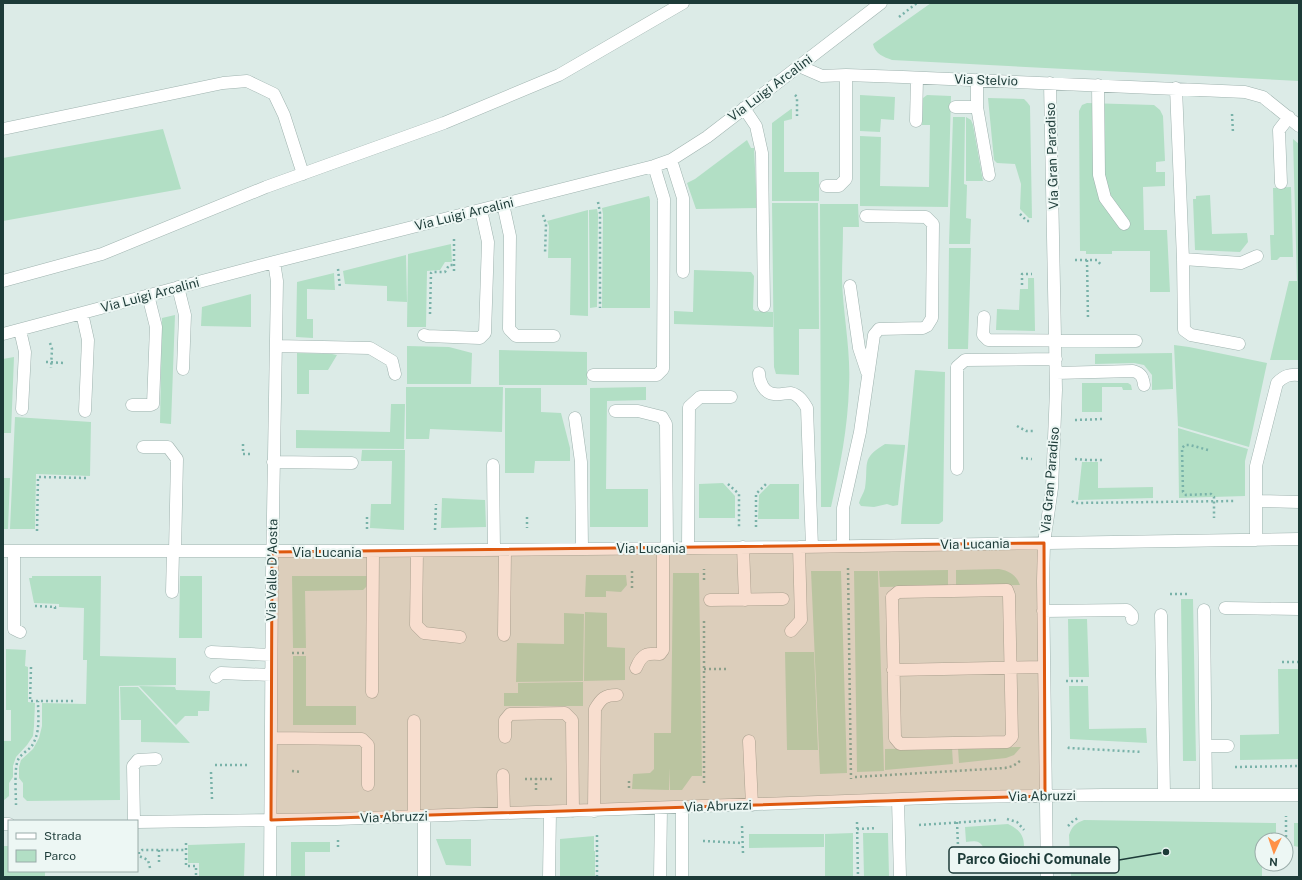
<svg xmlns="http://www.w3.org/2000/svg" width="1302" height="880" font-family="'Public Sans',sans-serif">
<rect width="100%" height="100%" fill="#dcebe7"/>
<path fill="#b2dfc5" d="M931,3H1299V81L892,60C884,57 875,54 873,44Z
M860,95L895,97L894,120L881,119L880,132L860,131Z
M927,95L951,96L948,207L860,206V136L881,137L880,186L929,187L930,125H922L923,98Z
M988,98L1024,99L1027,102L1030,106L1032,218H1029L1020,209L1021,184L1015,164L997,163L994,160Z
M1087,103L1154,105L1160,110L1163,116L1165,161L1156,162V172H1165V186L1143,187L1144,230H1167L1170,292H1150V251H1112V254H1086V251H1080L1079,111L1082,105Z
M791,109H792V119L784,121V172H819V201H772V123Z
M953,117H965L964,184L967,185L966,218L971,219L970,244H949Z
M966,117L971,120L973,125L983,181H966Z
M163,129L181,189L3,221V158Z
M1293,139L1299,144V360H1270L1289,281H1297Z
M747,140L751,148H754L757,208L696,209L687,183L695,179Z
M1291,187L1293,257H1280L1277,260H1271L1270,235H1274L1273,188Z
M1210,195L1212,234L1247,233L1248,242L1240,252L1195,250L1193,199H1196V196Z
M649,196L650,200V308H602L603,214L602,208Z
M772,203H818L819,329H799V375L776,374L774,367Z
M820,204H858L859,227H843C843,245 842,262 842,279C843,315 851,350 849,386C848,427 840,467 831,507H821Z
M597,209L598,214L597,307L590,308L589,210Z
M588,210V316L570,315L571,258H548L549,226L547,221Z
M451,244L452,262H445L440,270L427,271L426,327H407L408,254Z
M949,248H971L968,349H948Z
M406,255L407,302L387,301V286L345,284L343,271Z
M694,270L751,272L754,276L753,309L755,311L773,312V327L674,324V311L693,312Z
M334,273L335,290L307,289V319H313V338L296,337L297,282Z
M1028,278H1034L1035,331L996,330L997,309L1019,310L1020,289H1028Z
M251,294V327L201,326L202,307Z
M175,315L171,424L160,423L162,318Z
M1174,345L1189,347L1267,363L1249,447L1178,426Z
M407,346L449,347L472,353L471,384H407Z
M499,350L587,352V385H499Z
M297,353L332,354L337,355L328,370H309V394H297Z
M1172,353L1173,389L1152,390V375L1144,365L1134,363L1095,364V354Z
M14,357L11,433H3V359Z
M915,370L945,372L943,521L939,524H901L902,509Z
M1082,383H1128L1131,385L1132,390H1123L1122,387H1102V412H1082Z
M406,387H503L502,432L430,429L429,439H406Z
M646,387V400L607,401L606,489H648V527H590V388Z
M505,388H541V412L561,413L570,448V461H535L534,473H505Z
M391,404H405L404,449L296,448V430L390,432Z
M15,417L91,422L90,476L36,474L35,529H10Z
M1178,428L1248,449L1245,461V496L1179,498Z
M885,444L905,445V447L900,486L898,505L893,506L887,504L874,507L861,506L859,503C860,498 864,493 865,488C869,464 860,459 885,444Z
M362,450H405L404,530L370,528L371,504H391L392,461H361Z
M1082,462H1098V488L1153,487V498L1078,500Z
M3,478H10L8,529H3Z
M723,483L735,496V518H699V484Z
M770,484H799V519H758L759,495Z
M442,498L485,500L486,527L441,528Z
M999,569C1010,571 1016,575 1020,585L956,586V570Z
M948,570V586L880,587L879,571Z
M811,571H841L847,773L820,774Z
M854,571H878L884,771L857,772Z
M673,573H699L702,776H692L682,790H670V768L669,790L632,789L633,774L650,773L654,769V733H671Z
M586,575H626L627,585L621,592L606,591V597H585Z
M32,576H101L100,656L176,658V685L119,686L120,800L27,801L23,797V783L19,778V767L21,760L33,749L39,738L42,726V703L86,704L87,660H83L84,608L59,607V604L34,603L29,578H32Z
M180,576H202V638H179Z
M292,576H368V585L363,590L305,591L306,648H293Z
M1181,599H1193L1196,761H1183Z
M585,612L607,613V647L625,648V680L584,681Z
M564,613L584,614L583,681L516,682L517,643L564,644Z
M1068,619H1087L1089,677H1069Z
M6,649L26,650L25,666L28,667V702L35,703L34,726L33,736L27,745L16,757L13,766V777L9,783V796L3,801V741H11V710H6Z
M785,652H814L818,750H787Z
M293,656H306V706H356V725H293Z
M1278,669H1299V759L1240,760V735L1279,734Z
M583,682V706H504V693H518V683Z
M139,686L175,687L176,690L210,691L209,711H198V716H185L176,725Z
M1069,686H1088L1089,729L1146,728L1147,743L1070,739Z
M120,687H138L190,743L141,742V720H121Z
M1021,747L1014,755L1006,758L959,763L958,748Z
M952,748L953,764L885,770V749Z
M1084,820L1276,823V840H1262V877H1071L1069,835C1072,826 1076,823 1084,820Z
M1294,823H1299V847L1294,846Z
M1008,824C1018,829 1024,834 1024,846L983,847C980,840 973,841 966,842L965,827Z
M853,833V877H825V834Z
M863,833H888L889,877H864Z
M749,834H824V847L749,848Z
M594,836V851H595V877H560V839Z
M436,839H471V866L446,865Z
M291,842H330V852H305V877H291Z
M245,843L244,877H199V863H188V845Z
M3,846H9V871H45V877H3Z"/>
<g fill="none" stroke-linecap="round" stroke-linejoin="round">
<g stroke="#9fb3af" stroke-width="13">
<path id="minor" d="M799,66L822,76L846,75L903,77L1245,92L1263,97L1299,126
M977,80V107L989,175
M1098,85L1099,175L1105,198L1124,224
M1176,88L1183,259L1184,330L1191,335L1239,344
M955,107H977
M744,108L756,126L762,153L764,306
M916,121L917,78
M3,129L223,83L247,81L274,94L284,115L303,174
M671,160L683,198V272
M1281,183L1279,130L1289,117
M826,186H839L846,179V75
M503,204L510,236L509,329L516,336H554
M1183,259L1241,263L1257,256
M3,281L102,254L266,187L444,123L559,75L683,3
M850,286L859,348L867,372
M178,287L185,315L183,369
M82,313L88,340L85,411
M984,317L983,335L988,340L1136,341
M20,330L25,352L22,409
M3,334L274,262L654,166L671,160L707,137L881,3
M424,335L427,336L480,338L485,333L488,242L481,210
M276,346L370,348L392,361L395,374
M759,373C759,382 764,393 774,394C780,395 785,393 791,393C799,395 803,401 807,408L812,547
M1056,373L1133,371C1141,373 1143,377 1144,385
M593,375H657L663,369L664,199L654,166
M132,405H151L153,404L156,327L148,295
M615,411H638L662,417L666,424L667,548
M575,418L581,462L582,549
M143,447H168L177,459L175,552
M273,462L352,463
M493,465L494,550
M957,469V367L965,360L1056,359
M1256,501L1299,502
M1256,540V466L1277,383C1284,376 1289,374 1299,375
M843,546V508L860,432L874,335L879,329L923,328L927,326L932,318L933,224L926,217L866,216
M743,547L745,600
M688,548L689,407L700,397H731
M3,551H366L799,547L1299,539
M14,551V629L20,632
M417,551L416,625L424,633L460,637
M1007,590L1009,595L1012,737L1007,742L900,744L895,738L892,597L898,592Z
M172,592L173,552
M710,600L783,599
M1225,608L1299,609
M1204,610L1206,795
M1043,611L1127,610L1132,615V619
M1161,615L1164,795
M791,631L801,620L799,547
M504,635L505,550
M211,652L271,655
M636,668C642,654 646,653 660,654L663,650V548
M893,670L1044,667
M216,677L221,673L271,675
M372,692L373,551
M505,737V720L510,714L565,713L572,720L573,811
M271,738L362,739L368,745V785
M749,741L752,805
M1206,746H1228
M503,775L504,813
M898,800L900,877
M682,807V877
M594,811L595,709C601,699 604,695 617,695
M414,816V721
M424,816V877
M134,821L133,766L138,760L156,759
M137,822L337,819L957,797L1103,795H1299
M3,824H9
M270,877L272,573L277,281L274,262
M549,877L550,812
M660,877L661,808
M1047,877L1043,581L1044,543L1052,488L1056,390L1050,83"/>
</g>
<path stroke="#79b2a9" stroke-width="2.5" stroke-dasharray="2 3" stroke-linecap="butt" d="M899,17L917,3
M795,95L797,97V116
M1232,114L1233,133
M598,202L600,213V308
M1020,214L1027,221H1031
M543,215L546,224L545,254
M454,239V271
M1075,260H1097L1101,265
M1087,260L1088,320
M338,269L340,288
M1022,285V274H1032
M430,314L431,273L432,272H445L449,265H454
M50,343L52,349L51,368
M46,362L65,363
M1075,420L1103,419
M1017,426L1026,431H1033
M243,444V454H253
M1208,450L1190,445H1185L1182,448L1183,492L1186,495L1211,494L1214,497V518
M1021,458L1032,459
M1075,459L1088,460H1102
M728,484L739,494V527
M1072,501L1074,503L1235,501
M527,517V528
M756,527V494L766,484
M367,529V514
M435,530L436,504
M37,531L38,477L87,478
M848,568L851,779
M632,571V590
M704,580V569
M1170,594H1189
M35,606L55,607V609
M704,621V784
M292,653H304
M1282,662H1299
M31,667L30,701H76
M704,669H728
M1066,681H1083
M1068,747L1069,748L1142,752
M215,765H248
M1235,767L1299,766
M292,771L301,772
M211,772L212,799
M855,777L1005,768L1013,766L1020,761
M536,778V791
M525,779H552
M629,788V778
M16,805C16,795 14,768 18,760C20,755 27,751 31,747C41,733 38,716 38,701
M1007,819L1017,822L1024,830
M857,822L858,877
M957,822L958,846
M919,825L996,820
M742,826L743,853
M1068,826L1074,820L1079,818
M857,829L877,828
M338,840V850
M703,841L742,843
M186,843V866H196V877
M1286,847V816
M159,850V864
M150,868L148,860L139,856V852L142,850H186
M597,877V832"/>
<use href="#minor" stroke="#fff" stroke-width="12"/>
</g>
<path fill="#de580e" fill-opacity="0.2" stroke="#de580e" stroke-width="3" stroke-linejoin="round" d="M1044,543L1045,796L271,820L272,552Z"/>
<g text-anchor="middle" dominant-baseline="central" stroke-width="4" stroke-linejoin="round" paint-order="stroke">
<g font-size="13" fill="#1d3b38" stroke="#edf7f4">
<text transform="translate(986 80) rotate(2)">Via Stelvio</text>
<text transform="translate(770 88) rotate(-37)">Via Luigi Arcalini</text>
<text transform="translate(1052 156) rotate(-92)">Via Gran Paradiso</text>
<text transform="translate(464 214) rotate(-14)">Via Luigi Arcalini</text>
<text transform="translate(150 295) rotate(-15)">Via Luigi Arcalini</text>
<text transform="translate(1050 480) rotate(-85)">Via Gran Paradiso</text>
<text transform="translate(975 544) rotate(-1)">Via Lucania</text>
<text x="651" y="548">Via Lucania</text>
<text x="327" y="552">Via Lucania</text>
<text transform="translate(272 570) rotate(-89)">Via Valle D'Aosta</text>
<text transform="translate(1042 796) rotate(-1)">Via Abruzzi</text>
<text transform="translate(718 806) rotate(-2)">Via Abruzzi</text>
<text transform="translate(394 817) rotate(-2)">Via Abruzzi</text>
</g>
</g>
<path fill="none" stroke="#1d3b38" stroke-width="1.5" d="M1166 852L1119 860"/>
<circle fill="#1d3b38" stroke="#edf7f4" stroke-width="1.5" cx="1166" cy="852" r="4"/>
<rect fill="#edf7f4" stroke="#1d3b38" stroke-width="1.5" x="949" y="847" width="170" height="26" rx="4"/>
<g font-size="14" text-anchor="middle" font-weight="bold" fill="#1d3b38">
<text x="1034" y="864">Parco Giochi Comunale</text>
</g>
<rect width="1302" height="880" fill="none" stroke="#1d3b38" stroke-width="8"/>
<rect x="8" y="820" width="130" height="52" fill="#edf7f4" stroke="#9aaca9"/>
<rect x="16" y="833" width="20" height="6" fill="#ffffff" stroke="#9aaca9"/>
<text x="44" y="840" font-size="12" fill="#1d3b38">Strada</text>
<rect x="16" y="850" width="20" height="12" fill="#b2dfc5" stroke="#9aaca9"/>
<text x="44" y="860" font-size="12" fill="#1d3b38">Parco</text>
<g transform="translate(1274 852) rotate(183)"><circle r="19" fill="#edf7f4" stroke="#9aaca9"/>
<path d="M0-3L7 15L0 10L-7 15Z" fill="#ff9146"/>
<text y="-6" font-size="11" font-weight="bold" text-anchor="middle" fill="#1d3b38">N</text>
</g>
</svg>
